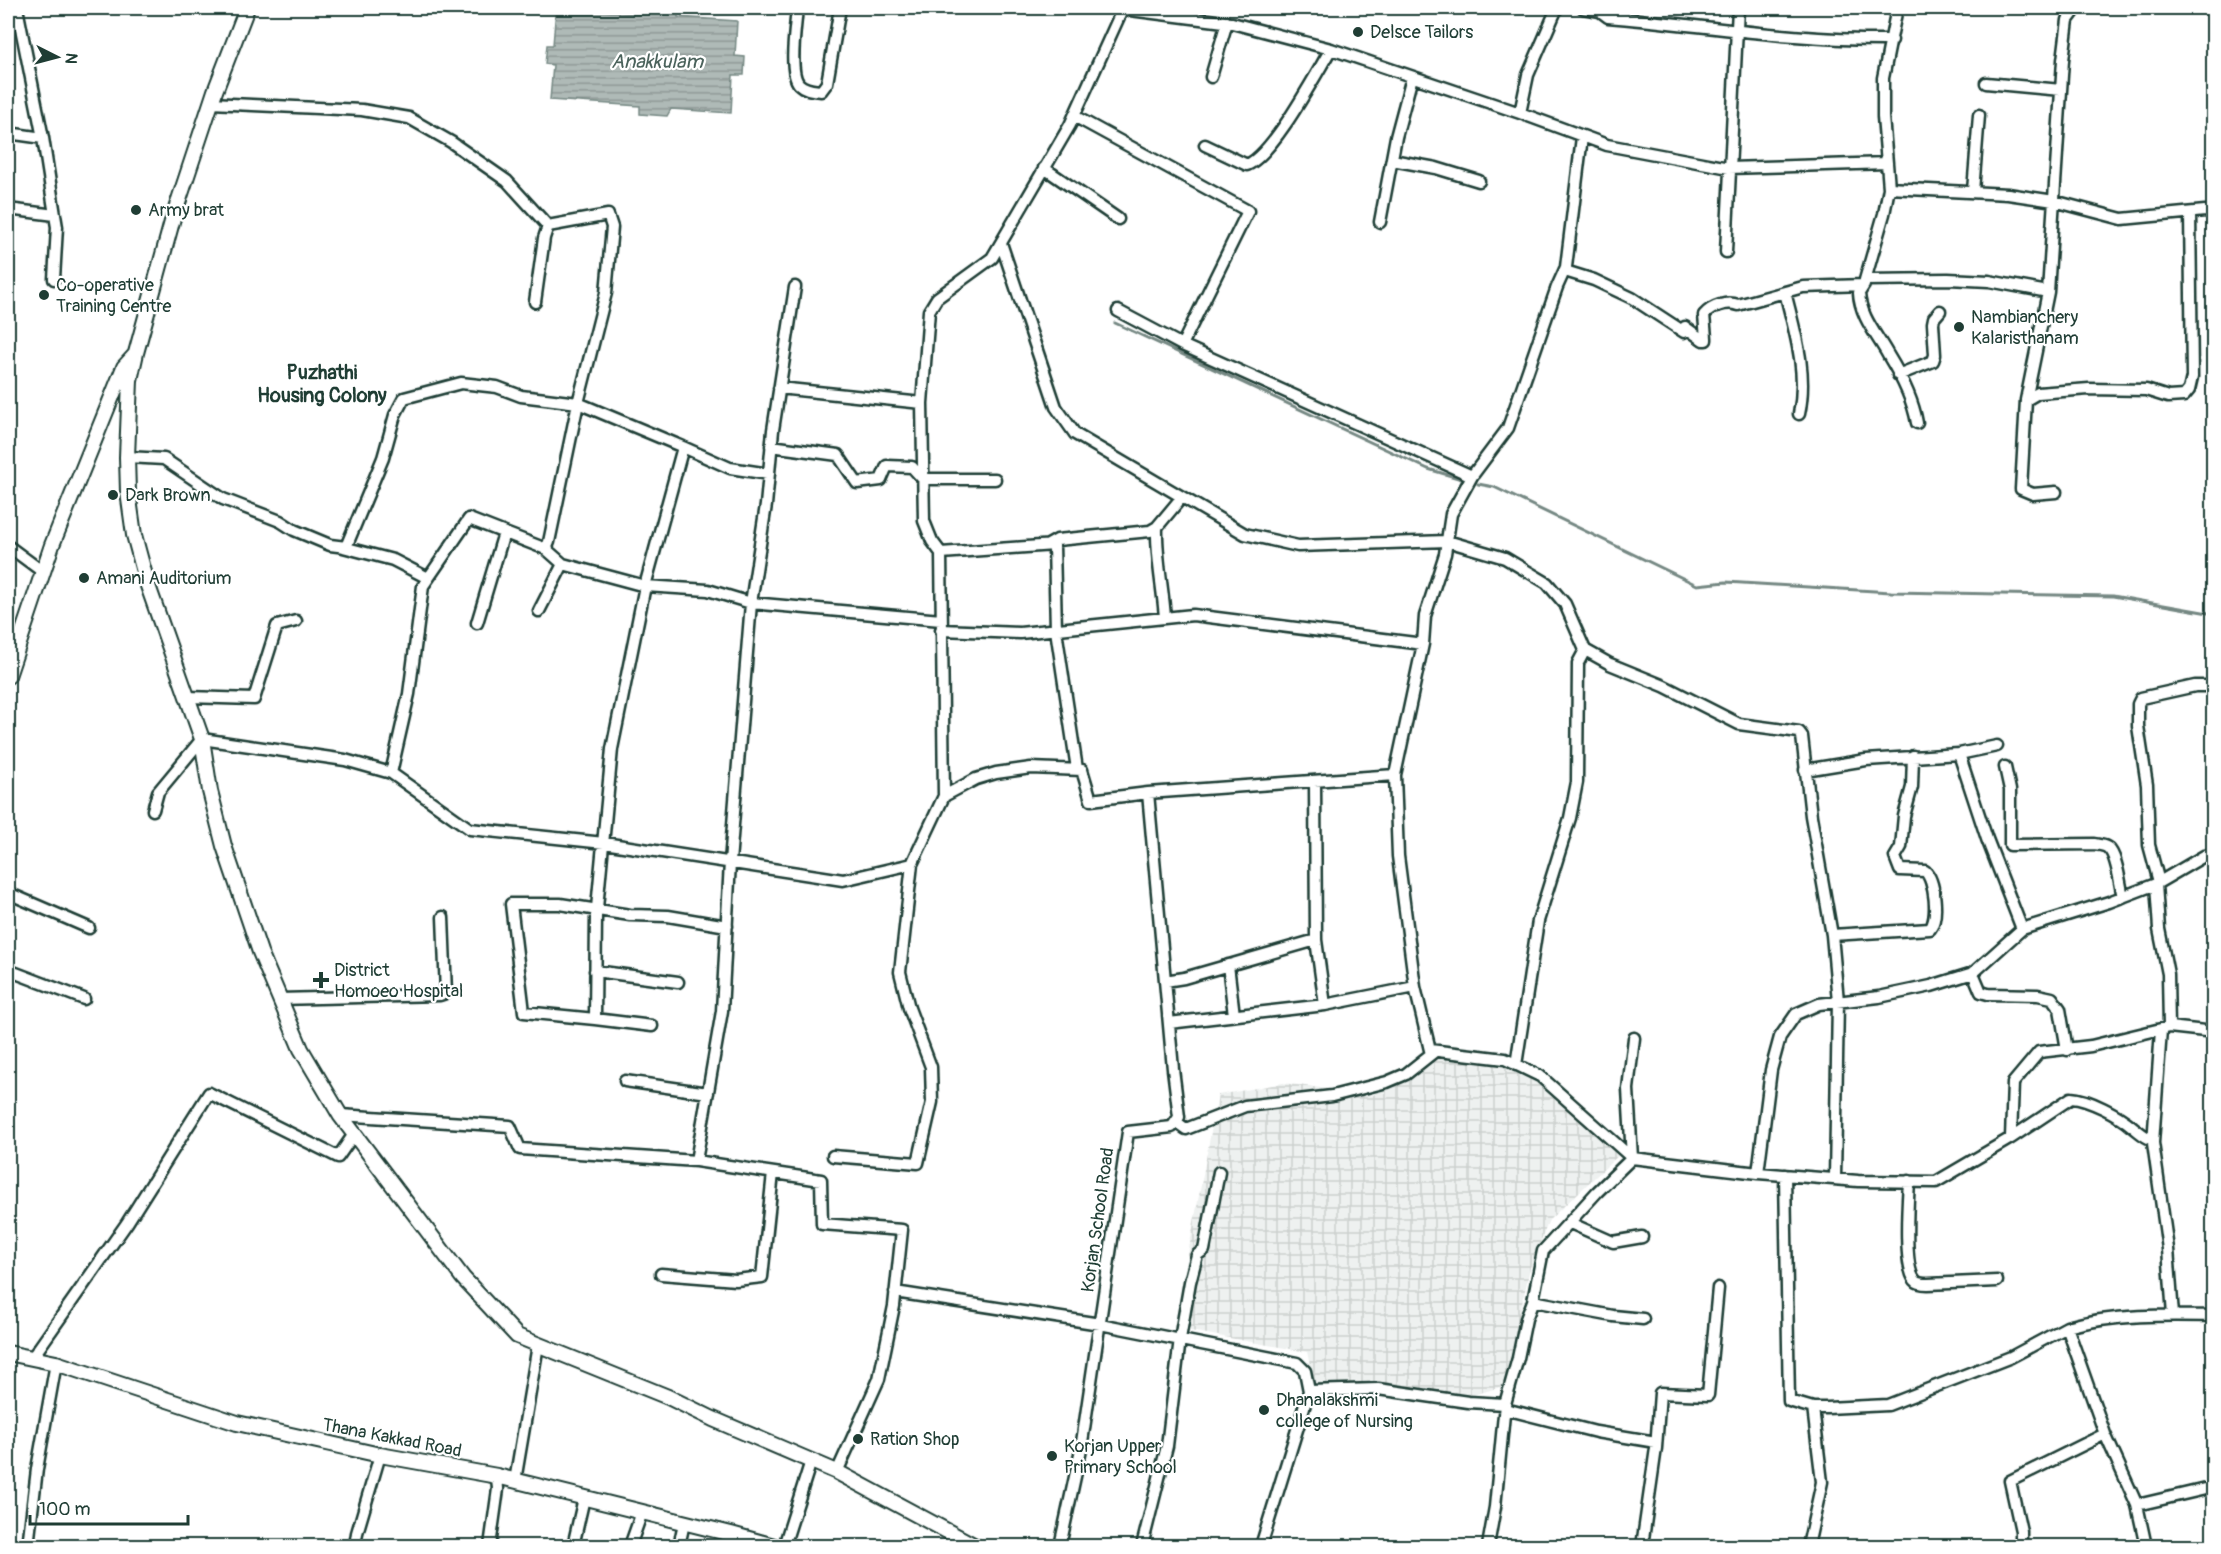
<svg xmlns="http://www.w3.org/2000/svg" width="2221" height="1554" font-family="Pangolin,sans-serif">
<defs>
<pattern id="industrial-grid" width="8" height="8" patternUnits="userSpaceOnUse" patternTransform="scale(1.5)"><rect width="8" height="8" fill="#eef1f0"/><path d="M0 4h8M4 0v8" fill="none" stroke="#ccd0ce"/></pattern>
<pattern id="water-rules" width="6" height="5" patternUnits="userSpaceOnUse" patternTransform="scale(1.5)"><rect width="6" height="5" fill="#afbab7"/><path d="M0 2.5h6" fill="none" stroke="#8e9896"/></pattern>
</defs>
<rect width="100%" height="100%" fill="#fff"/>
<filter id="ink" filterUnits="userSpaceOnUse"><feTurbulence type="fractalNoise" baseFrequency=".0167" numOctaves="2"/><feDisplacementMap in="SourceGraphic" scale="12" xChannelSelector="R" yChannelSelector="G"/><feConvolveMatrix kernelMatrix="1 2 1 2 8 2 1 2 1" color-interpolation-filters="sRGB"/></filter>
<g filter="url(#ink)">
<path fill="url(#industrial-grid)" d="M1441,1050L1515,1070L1545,1085L1621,1153L1549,1220L1530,1268L1504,1386L1470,1396L1373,1381L1315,1387L1307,1352L1174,1328L1218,1095L1283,1083L1373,1095Z"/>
<path fill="url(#water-rules)" stroke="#758883" stroke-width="1.5" d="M556,8L644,14L645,8L678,9V17L737,21L735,56L745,57L744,75H733L731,113L671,109L667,116L640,114V106L550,100L553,65L545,64L547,45H553Z"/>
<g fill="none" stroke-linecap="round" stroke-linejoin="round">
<path stroke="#758883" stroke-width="3" d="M1115,323L1428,469L1465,480
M1478,484L1494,487L1697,585L1726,582L1891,592L2113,596L2214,614"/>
<g stroke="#1f3d34" stroke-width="15">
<path id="street" d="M17,8L43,138L55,215L57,227L54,279
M797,8C796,24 788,72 799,84C805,90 813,90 821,91L827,83L840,8
M1583,8L1600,11V8
M1122,9L1232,23L1331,49L1520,113L1607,145L1729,168L1887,163L1889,188L2008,194L2054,201L2122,219L2205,211L2214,213
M1600,11L1608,17C1703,25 1796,41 1892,40
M1211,77L1227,22
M1986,83L2061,90
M211,103L362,110L409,118L451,142L507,181L548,226
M1520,113L1528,75L1557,8
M1074,116L1248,211L1182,345
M8,133L43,138
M1582,137L1566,267L1557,287L1508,428L1472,476L1451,514L1445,554L1425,616L1423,644L1395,775L1398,856L1415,987L1430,1050L1505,1059L1540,1076L1632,1158
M1205,145L1247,165C1274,153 1314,77 1331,49
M1392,160L1436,168L1479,181
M1887,163L1883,117V78L1897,8
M1044,168L1118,219
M1973,191L1979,115
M8,209L55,215
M1380,222L1396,137L1412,77
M1001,243L1056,407L1075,434L1245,534L1298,546L1447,541L1505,558L1547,583L1565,604L1585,650L1610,664L1664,686L1739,724L1799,732L1802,736L1811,816L1832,935L1838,1001L1835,1179
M1726,252L1738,8
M1565,271L1594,280L1632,298L1684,332L1685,327L1703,340H1706V338L1704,315C1712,306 1727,301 1738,305L1803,287L1864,285L1865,280L1948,279L1989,281L2048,292
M1865,280L1884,214L1889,188
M1864,285L1859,293C1860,316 1877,335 1888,355C1901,376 1913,399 1917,423
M795,287L773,430L766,505L751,603L730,862L722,1011L696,1161L821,1180L822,1224L902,1230L894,1306L879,1379L837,1472
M1785,292C1795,333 1808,372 1799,414
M535,302L544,238L548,226
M1118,311L1182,345L1472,476
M1898,375L1933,361L1935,355L1933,323L1934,318L1940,311
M779,388L922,403
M2026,400L2048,292L2063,60L2068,20L2077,8
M771,446L838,455L857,483L881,480L887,466L912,467L923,479H995
M683,447L730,468L769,474
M127,457L164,459L223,499L280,521L294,530L330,545L346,547L383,458L395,415L404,398L461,383L497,387L521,396L578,403L683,447L645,586L612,749L597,908L596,915L595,1019L524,1012L511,904H560L630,915L668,916L727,926
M2056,492L2033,494L2021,489L2026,400L2038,393L2089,389L2146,390L2168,397L2184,396L2189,390L2192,377L2190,213
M1157,527C1156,558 1163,587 1165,618
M1048,545L1057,540L1150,531L1157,527L1182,497
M8,546L43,572
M343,547L393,560L428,578
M546,549L549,542L578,403L606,293L612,227L608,215L548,226
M941,553L1054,545L1056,630L1077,769
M539,611L563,564
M477,623L504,533
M941,630L1020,633L1193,615L1423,644
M187,697L254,699L277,626L296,621
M1959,754L1997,746
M2005,767L2010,790V845L2094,844C2099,845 2105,845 2108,848C2117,855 2120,885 2123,897
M1805,770L1866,760L1959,754L1987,839L2022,929
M391,773L409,694L423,586L469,519L546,549L563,564L645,586L708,590L751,603L941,620
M1315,782L1316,940L1325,1005
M944,796L941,553L932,541L924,521L922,403L929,311L937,298L992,258L1070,125L1123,8
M153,810L158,792L202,739L345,760L391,773L470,829L604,843L843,880L912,864L944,796L976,779L996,773L1031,768L1082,770L1091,800L1148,793L1395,775
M2159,882L2149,845L2147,785L2138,726V704L2141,698L2195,686H2214
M2156,884L2159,929L2168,974L2169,1027
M8,893L89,928
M1832,935L1930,929C1939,918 1935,880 1925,871L1900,870L1895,857L1901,847L1904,816L1912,787L1913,756
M1228,965L1234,1015
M8,970L84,999
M595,971L678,982
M1973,973L1981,992L1988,994L2038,995L2052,998L2060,1009L2067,1050
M1165,981L1184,978L1316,940
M279,999L440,995L446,993L443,917
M595,1019L652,1026
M1169,1023L1325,1005L1415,987
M2161,1030L2153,1143L2168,1249L2173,1315
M1516,1065L1538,921L1570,818L1577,782L1578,663L1585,650
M625,1081L708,1093
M340,1115L510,1126L520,1149L696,1161
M1179,1124L1186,1129L1245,1106L1332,1096L1387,1082L1406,1074L1435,1051
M2011,1138L2071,1098C2089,1099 2119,1115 2133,1127C2140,1132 2144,1137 2153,1140
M833,1156L918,1163L932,1102L931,1067L909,1008L900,972L912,864
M1632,1158L1628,1089L1634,1038
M1758,1173L1858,1181L1936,1182L2011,1138L2013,1083L2039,1052L2091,1046L2169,1027L2214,1032
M1785,1175L1789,1401L1813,1408H1827L1888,1405L2011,1357L2067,1327L2105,1434L2137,1505
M1909,1181C1908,1200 1903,1267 1915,1280C1918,1284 1924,1284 1928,1284L1997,1281
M1570,1223L1613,1242L1642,1237
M661,1274L736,1280L762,1277L773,1173
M895,1292L1100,1324L1297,1363L1305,1371L1309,1391L1261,1546
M1533,1301L1613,1316L1643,1319
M2067,1327C2113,1314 2166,1315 2214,1316
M32,1358L127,1223L209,1093L338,1157L354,1134
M1309,1391L1378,1389L1468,1402L1505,1404
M1505,1409L1596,1432L1656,1442
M515,1481L538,1345
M28,1546L37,1469L56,1363
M355,1546L357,1533L380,1455
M490,1546L498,1489L497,1476
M573,1546L584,1498
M630,1546L642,1512
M679,1546L684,1523
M784,1546L811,1461
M1060,1546L1081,1449L1128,1132L1172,1127L1179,1117L1173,1069L1148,793
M1142,1546L1167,1446L1180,1339L1190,1282L1197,1255L1204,1250L1219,1172
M1488,1546L1495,1507L1505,1404L1518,1358L1526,1319L1533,1301L1543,1251L1597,1192L1632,1158L1758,1173L1771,1070L1780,1037L1796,1014L1819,1004L1879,997L1931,986L1973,973L2022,929L2109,902L2156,884L2204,856L2214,854
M1642,1546L1656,1448L1660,1393L1708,1395L1718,1288
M1808,1546L1822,1482L1813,1408
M2021,1546V1531L2010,1481L2105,1434
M2146,1546L2137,1505L2214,1487"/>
</g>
<g stroke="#1f3d34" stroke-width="18">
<path id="secondary" d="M247,8L215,91L173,218L136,353L130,380L127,457L128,492L134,535L147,583L202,739L210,791L224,846L260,952L301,1049L340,1115L463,1278L517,1336L668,1397L713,1419L837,1472L975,1546
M8,676L52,545L124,367L135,355
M8,1353L56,1363L237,1423L380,1455L497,1476L731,1534L774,1546"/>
</g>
<use href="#street" stroke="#fff" stroke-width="10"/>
<use href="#secondary" stroke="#fff" stroke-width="14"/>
</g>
</g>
<g fill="#1f3d34" stroke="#fff" stroke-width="2">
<circle cx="1358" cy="32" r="6"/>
<circle cx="136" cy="210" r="6"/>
<circle cx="44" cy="295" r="6"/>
<circle cx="1959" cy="327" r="6"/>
<circle cx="113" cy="495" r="6"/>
<circle cx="84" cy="578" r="6"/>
<path d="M318 971h6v6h6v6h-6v6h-6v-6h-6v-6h6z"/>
<circle cx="1264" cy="1410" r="6"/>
<circle cx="858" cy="1439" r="6"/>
<circle cx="1052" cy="1456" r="6"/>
</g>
<g text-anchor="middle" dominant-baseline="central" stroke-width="4.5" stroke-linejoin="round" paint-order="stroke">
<g font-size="18" fill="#1f3d34" stroke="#fff" text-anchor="start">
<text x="1370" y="32">Delsce Tailors</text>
<text x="148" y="210">Army brat</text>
<text x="56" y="285">Co-operative<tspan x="56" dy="21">Training Centre</tspan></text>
<text x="1971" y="317">Nambianchery<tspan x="1971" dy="21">Kalaristhanam</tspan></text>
<text x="125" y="495">Dark Brown</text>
<text x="96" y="578">Amani Auditorium</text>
<text x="334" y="970">District<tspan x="334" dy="21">Homoeo Hospital</tspan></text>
<text x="1276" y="1400">Dhanalakshmi<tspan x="1276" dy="21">college of Nursing</tspan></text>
<text x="870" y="1439">Ration Shop</text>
<text x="1064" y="1446">Korjan Upper<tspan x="1064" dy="21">Primary School</tspan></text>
</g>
<g font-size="18" fill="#1f3d34" stroke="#fff">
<text transform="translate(1098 1220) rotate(-82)">Korjan School Road</text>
<text transform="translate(392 1438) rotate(11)">Thana Kakkad Road</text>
</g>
<g font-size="20" font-style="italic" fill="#4a625b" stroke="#fff">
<text x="657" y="61">Anakkulam</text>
</g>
<g font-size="20" font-weight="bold" fill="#1f3d34" stroke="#fff">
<text x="322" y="372">Puzhathi<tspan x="322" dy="23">Housing Colony</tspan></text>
</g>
</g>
<rect width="2221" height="1554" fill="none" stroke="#fff" stroke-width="30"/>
<rect x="15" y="15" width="2191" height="1524" fill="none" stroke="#1f3d34" stroke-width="2" filter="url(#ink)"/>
<g transform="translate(57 57) rotate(96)" stroke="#ffffff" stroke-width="4.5" paint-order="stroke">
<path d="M0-4.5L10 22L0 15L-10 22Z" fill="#1f3d34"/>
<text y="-9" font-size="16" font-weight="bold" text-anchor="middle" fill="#1f3d34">N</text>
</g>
<path d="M30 1515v9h158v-9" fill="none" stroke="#1f3d34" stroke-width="3"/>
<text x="39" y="1515" font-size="18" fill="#1f3d34" stroke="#ffffff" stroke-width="4.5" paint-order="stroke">100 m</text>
</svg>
